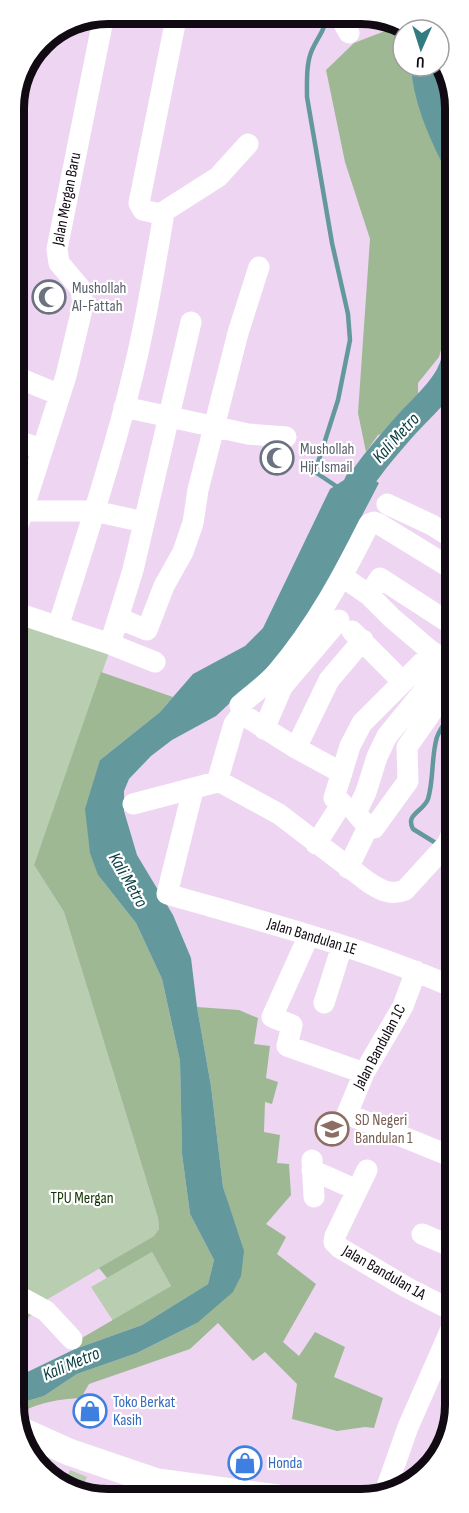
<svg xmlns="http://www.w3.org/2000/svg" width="469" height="1513" font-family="'Sofia Sans Condensed',sans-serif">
<rect width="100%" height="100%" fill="#eed6f2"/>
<path fill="#b9ceb0" d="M14,618L110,650L34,865L64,912L158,1218L159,1229L154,1236L48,1299L15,1331Z
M152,1252L171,1286L113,1321L91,1287Z
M70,1470L87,1477L80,1492L64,1484Z"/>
<path fill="#9eb894" d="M398,26L403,46V66H409L427,128L454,187V304L439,357L418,383V394L409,404L402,430L378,435L366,452L358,413L370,239L345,162L326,70L354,43Z
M101,672L173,697L160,712L100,760L98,875L136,923L162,979L180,1061L182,1154L190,1214L214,1260L208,1284L142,1325L75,1349V1342L171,1286L152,1252L107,1278L99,1268L154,1236L159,1229L158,1218L64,912L34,865Z
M197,1007L239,1010L258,1018L254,1044L270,1046L266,1078L278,1082L272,1104L265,1102L264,1132L280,1135L277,1163L289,1164L291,1195L266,1224L286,1237L277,1254L316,1284L283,1342L299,1356L315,1332L345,1347L334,1377L383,1398L374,1428L365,1427L337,1431L292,1419L297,1384L265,1352L253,1361L218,1323L190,1349L89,1384L81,1398C60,1399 40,1402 22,1412L17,1404L44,1396L77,1374L137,1353L197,1323L232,1218L223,1187L211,1086Z"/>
<path fill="#63999d" d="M351,466L379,483L318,600L288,649L216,716L172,740L151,756L129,779L124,791V811L137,855L173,915L191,958L197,1007L211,1086L223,1187L244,1251L241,1276L233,1292L197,1323L137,1353L77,1374L44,1396L17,1404L15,1401V1378L75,1349L142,1325L208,1284L214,1260L190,1214L182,1154L180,1061L162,979L136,923L98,875L90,853L85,809L100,760L160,712L193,674L245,646L263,628L330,489L344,480Z"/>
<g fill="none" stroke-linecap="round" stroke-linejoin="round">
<path stroke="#63999d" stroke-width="4.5" d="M327,15C324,32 319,35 312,50C306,63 307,82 307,97L332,243L348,314L350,340L338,400L315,472L339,488
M439,845L413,829C405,814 423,812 428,799C434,779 431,757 437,737C441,727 449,717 454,708"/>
<path stroke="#63999d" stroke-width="26" d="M424,66C426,98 440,130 454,158
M347,504C362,475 384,450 406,425C423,406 448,386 454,361"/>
<path stroke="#fff" stroke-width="21" d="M339,15L349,33
M160,214L218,177L248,144
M14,376L60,395
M124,407L248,434L286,437
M14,440L42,449
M454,459V460
M387,504L432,525L454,539
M14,511H94L144,522
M14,538L66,376L83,305L81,289L59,263L57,249L104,15
M343,577L369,595L392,618L446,664L387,736L377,757L366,792L356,813L368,827L348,868
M369,595L380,578L454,626
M14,612L110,644L155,662
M118,618L147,630L164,586L183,552L193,523L198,490L238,333L259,267
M58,627C82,550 108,473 128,394C143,337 153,278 163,219L160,214L143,210L139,203L177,14
M352,631L402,681
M110,644L133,570L191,322
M242,714L240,705C252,694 268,684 278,671C316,626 343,576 369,524L374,522L379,524L454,570
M264,729L282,687L339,620
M296,748L329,680L363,640
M217,782L234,724L242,714L296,748L342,773
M193,790L167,894C264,922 362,947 455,988
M133,804L217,782L224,784L279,814L368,882C380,890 391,896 405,890L448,843L455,824
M368,827L374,828L408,781L407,747L449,687
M316,844L342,803L334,798L350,746L362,723L433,652
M309,935L272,1017L292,1025L287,1046L364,1073
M416,971L403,1006L364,1073L347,1114L455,1158
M324,1003L342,946
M312,1160L314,1197
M312,1170L357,1190
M367,1170L335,1236L334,1242L340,1248L406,1287L455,1312
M422,1234L455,1248
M15,1294L46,1311L72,1339
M384,1495L408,1427L455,1320"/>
<path stroke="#fff" stroke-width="27" d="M18,1429L69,1452L157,1482L277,1498"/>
</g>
<defs>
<g id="mosque-ring" transform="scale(1.725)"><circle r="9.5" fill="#fff" stroke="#6b7280" stroke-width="1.5"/><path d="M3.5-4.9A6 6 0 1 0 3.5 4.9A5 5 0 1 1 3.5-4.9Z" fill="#6b7280"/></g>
<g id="school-ring" transform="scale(1.725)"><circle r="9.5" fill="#fff" stroke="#8d6e63" stroke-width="1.5"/><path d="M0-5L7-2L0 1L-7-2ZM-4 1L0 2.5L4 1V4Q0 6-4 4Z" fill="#8d6e63"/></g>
<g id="shop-ring" transform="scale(1.725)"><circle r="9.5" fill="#fff" stroke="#3f7fe0" stroke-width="1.5"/><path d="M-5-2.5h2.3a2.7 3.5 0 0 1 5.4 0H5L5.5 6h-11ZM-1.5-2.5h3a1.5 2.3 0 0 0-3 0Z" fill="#3f7fe0"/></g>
</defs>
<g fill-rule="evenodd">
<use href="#mosque-ring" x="49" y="297"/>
<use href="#mosque-ring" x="277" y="458"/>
<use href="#school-ring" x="332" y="1129"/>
<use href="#shop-ring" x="90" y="1411"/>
<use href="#shop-ring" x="245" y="1463"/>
</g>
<g text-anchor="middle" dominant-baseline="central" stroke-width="4.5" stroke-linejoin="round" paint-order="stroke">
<g font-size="16" fill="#110a13" stroke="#fff">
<text transform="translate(67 199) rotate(-79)">Jalan Mergan Baru</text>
<text transform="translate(312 937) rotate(17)">Jalan Bandulan 1E</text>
<text transform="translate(380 1047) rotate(-62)">Jalan Bandulan 1C</text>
<text transform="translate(384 1273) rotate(30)">Jalan Bandulan 1A</text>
</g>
<g font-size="16" fill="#5b616d" stroke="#fff" text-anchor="start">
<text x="72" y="288">Mushollah<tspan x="72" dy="18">Al-Fattah</tspan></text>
<text x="300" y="449">Mushollah<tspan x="300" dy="18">Hijr Ismail</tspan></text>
</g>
<g font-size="16" fill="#785e54" stroke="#fff" text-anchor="start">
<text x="355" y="1120">SD Negeri<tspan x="355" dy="18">Bandulan 1</tspan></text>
</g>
<g font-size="16" fill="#133400" stroke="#fff">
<text x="82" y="1198">TPU Mergan</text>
</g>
<g font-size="16" fill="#366cbe" stroke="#fff" text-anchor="start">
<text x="113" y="1402">Toko Berkat<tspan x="113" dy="18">Kasih</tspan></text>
<text x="268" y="1463">Honda</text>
</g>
<g font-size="18" font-style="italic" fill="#083d41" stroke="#fff">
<text transform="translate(396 438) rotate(-48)">Kali Metro</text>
<text transform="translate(128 880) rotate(60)">Kali Metro</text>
<text transform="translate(71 1364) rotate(-23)">Kali Metro</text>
</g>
</g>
<path d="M0 0H469V1513H0ZM108 24H361A84 84 0 0 1 445 108V1405A84 84 0 0 1 361 1489H108A84 84 0 0 1 24 1405V108A84 84 0 0 1 108 24Z" fill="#fff" fill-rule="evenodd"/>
<path fill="none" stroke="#110a13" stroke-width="8" d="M108 24H361A84 84 0 0 1 445 108V1405A84 84 0 0 1 361 1489H108A84 84 0 0 1 24 1405V108A84 84 0 0 1 108 24Z"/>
<g transform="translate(421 48) rotate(183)"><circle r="28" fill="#ffffff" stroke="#a09da1" stroke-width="1.5"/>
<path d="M0-4.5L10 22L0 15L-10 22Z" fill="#327b80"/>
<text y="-9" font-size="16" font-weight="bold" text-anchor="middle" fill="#110a13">U</text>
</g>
</svg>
